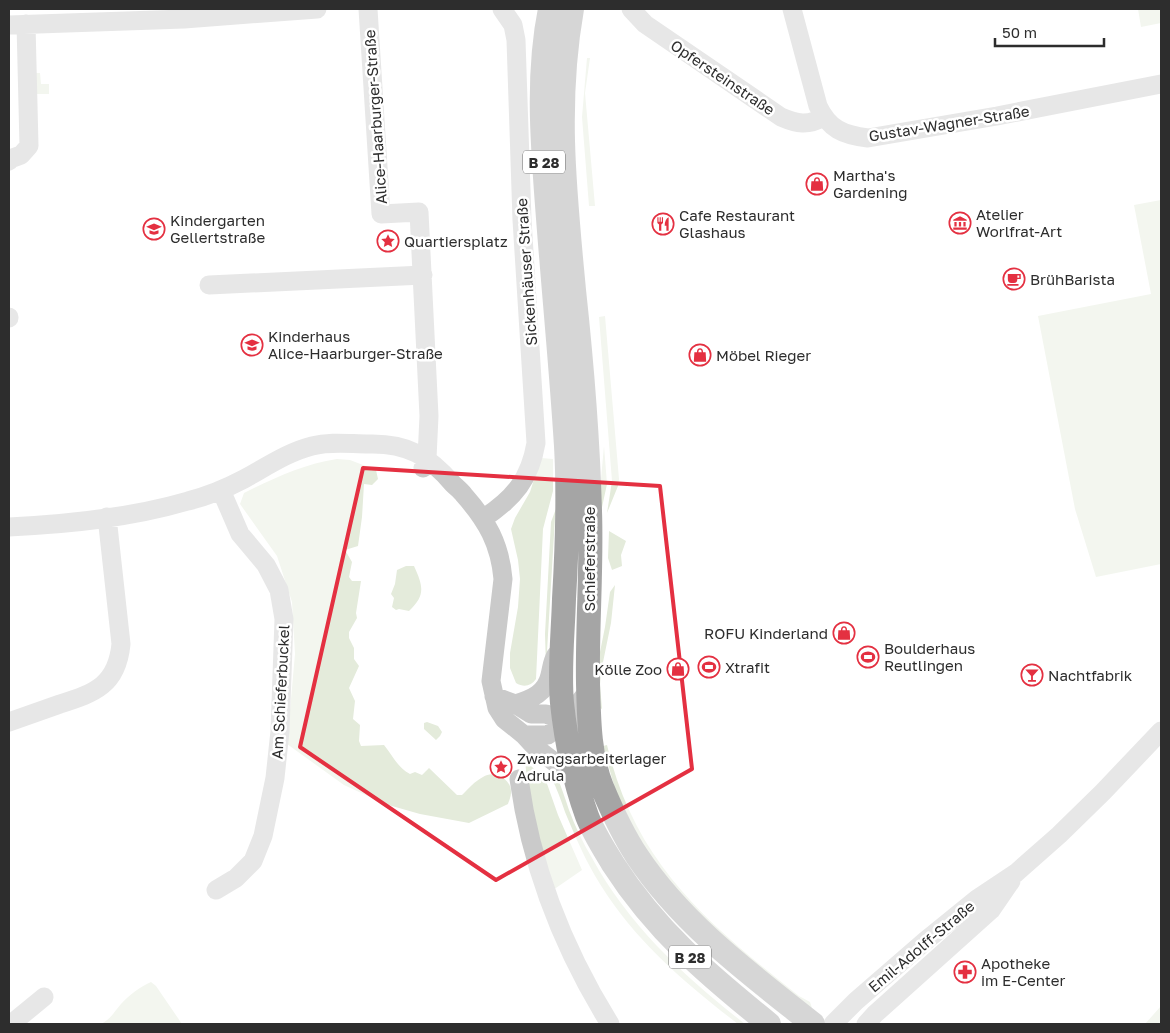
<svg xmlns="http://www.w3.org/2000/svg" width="1170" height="1033" font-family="'Golos Text',sans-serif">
<rect width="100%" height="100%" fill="#fff"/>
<path fill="#e4ebdb" d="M1138,9H1161V23L1141,27Z
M587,58H590L585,93L595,206H589L582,117Z
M34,73H40L41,84H49V94H34Z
M1161,200V564L1096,577L1075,509L1038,316L1151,294L1134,205Z
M605,316L619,479L618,486L607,513L612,481L599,317Z
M604,446L607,484L601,512L599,501Z
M541,458L553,459V491L543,529L536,679C531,686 524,688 516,683L510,668V653L518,607L520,579L518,560L511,529L515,518L530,492Z
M337,459L350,460L376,470L378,479L372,485L364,484L362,517L358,546L345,550L352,562L349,577L352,581H361L356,613L357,618L349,632V638L354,648V659L359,666L349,688L355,701L353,719L360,725L359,741L361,746L384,745C393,756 397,767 410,774L415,772L422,775L429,768L457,795H462C468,789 475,781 483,777C494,769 512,779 511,793C511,796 509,801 508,804L469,823L420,814L385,804L344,785L287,744L295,654L292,602L277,556L240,504L244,493C274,478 304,464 337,459Z
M557,506L555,518L546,668L545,634L551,522Z
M609,531L626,541L621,555L622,566L612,570L608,558Z
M406,566H414C423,586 426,595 409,611L399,609L396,610L392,607L394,598L391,594L395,584L397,570Z
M615,585L611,623L601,672L600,685L602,709L598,707V662L605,627L610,592Z
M427,722L438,726L442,732L440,736L436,740L424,729V723Z
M607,745C635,864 708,924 799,996L810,1002L812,1008L804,1004L697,916L644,850L615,789L603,746Z
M525,761L545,778L558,815L582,870L553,890L529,797Z
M556,774C561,786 565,798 569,810C575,826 583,843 592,858C629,926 685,977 745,1024H738C685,983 636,942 600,884C586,862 575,836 565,812C561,800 557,789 551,777Z
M151,982L156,986L182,1024H101C112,1018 113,1013 121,1004C129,995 140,987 151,982Z
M1161,1006V1024H1145Z"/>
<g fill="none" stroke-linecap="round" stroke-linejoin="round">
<path stroke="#cacaca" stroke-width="19" d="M368,9L381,214L419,212L429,416L427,458L423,468
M631,9L645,24L781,117C797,124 808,126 824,117
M792,9L818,106C829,129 843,135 868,138L997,116L1161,84
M9,25L184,19L317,9
M9,161L10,159L21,155L29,146L26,24
M209,285L423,275
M9,317V318
M484,518C514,498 530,479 536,443L522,220L516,40L513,25L502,9
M9,527C69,524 130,518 188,501C208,496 227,488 244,479C266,467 288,452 312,446C331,441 350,444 369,444C407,443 429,456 453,484C457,488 461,491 464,495C487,521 500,544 503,579L491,681L497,708L504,719L524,735L535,747L575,778
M494,696L515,704L531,714H546L565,721L573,727
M515,704C532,699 546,693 550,675C552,667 552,662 556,655
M9,722C26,716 43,710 60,704C95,693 117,685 121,644L107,517
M524,735H548L565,721L588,691
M519,779C531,866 564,950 610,1024
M216,890L236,878L253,861L263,836L275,778L280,731L284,619L279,590L266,565L240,534L221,490
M11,1024L44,997
M833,1024L856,1001L924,942L977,899L1016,873L1059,835L1103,792L1161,731
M866,1024L875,1014L991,910L1011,881"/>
<path stroke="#a5a5a5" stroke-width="24" d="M550,9C537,73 542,140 547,205C553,286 561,366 566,446C569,497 567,548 564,599C563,634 559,669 562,703C566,741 574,780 587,816C593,832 604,849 613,864C656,931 707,974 769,1024
M572,9C555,105 565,194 574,290C582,364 588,437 590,511C592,569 587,626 588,683C589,718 589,755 602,787C612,811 623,835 637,856C682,924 750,974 813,1024"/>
</g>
<path d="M0 0H1170V1033H0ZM363,468L660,486L692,769L496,880L300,747Z" fill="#fff" fill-opacity=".55" fill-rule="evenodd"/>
<path fill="none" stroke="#e43041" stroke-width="4" stroke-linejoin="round" d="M363,468L660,486L692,769L496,880L300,747Z"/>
<defs>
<g id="shop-ring" transform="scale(1.125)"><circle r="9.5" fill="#fff" stroke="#e43041" stroke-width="1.5"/><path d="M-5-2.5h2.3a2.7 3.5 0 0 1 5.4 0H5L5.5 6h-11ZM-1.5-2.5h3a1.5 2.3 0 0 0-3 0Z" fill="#e43041"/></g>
<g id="museum-ring" transform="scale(1.125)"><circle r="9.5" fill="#fff" stroke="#e43041" stroke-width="1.5"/><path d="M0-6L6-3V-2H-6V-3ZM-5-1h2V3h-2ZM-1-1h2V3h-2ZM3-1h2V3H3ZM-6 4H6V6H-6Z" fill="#e43041"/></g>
<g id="restaurant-ring" transform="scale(1.125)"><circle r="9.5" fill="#fff" stroke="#e43041" stroke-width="1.5"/><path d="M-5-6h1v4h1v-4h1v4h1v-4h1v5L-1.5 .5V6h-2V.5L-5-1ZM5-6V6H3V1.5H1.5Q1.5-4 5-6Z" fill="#e43041"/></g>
<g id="school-ring" transform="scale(1.125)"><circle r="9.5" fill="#fff" stroke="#e43041" stroke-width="1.5"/><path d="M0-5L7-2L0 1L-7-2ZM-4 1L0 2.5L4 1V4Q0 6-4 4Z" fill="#e43041"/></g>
<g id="sight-ring" transform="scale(1.125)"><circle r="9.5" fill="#fff" stroke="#e43041" stroke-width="1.5"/><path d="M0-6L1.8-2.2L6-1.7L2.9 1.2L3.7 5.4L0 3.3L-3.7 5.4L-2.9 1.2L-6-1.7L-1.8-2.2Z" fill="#e43041"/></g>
<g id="cafe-ring" transform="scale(1.125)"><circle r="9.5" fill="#fff" stroke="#e43041" stroke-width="1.5"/><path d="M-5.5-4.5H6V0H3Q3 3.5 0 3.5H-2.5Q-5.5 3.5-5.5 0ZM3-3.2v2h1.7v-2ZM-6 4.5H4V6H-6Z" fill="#e43041"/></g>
<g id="stadium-ring" transform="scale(1.125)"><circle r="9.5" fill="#fff" stroke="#e43041" stroke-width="1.5"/><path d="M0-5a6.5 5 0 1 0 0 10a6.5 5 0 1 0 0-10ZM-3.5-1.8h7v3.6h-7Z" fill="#e43041"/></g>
<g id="bar-ring" transform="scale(1.125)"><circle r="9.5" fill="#fff" stroke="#e43041" stroke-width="1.5"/><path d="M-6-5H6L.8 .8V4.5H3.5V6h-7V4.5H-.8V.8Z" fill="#e43041"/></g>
<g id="pharmacy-ring" transform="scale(1.125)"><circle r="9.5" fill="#fff" stroke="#e43041" stroke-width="1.5"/><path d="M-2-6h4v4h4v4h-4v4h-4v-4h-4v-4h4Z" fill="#e43041"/></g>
</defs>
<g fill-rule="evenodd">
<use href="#shop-ring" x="817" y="184"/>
<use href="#museum-ring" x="960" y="223"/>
<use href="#restaurant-ring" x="663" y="224"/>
<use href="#school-ring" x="154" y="229"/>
<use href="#sight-ring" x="388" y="241"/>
<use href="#cafe-ring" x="1014" y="279"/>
<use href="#school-ring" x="252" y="345"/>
<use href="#shop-ring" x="700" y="355"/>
<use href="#shop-ring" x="844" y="633"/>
<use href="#stadium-ring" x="868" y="657"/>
<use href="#stadium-ring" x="709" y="667"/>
<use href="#shop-ring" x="678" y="669"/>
<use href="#bar-ring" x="1032" y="675"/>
<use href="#sight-ring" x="501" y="767"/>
<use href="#pharmacy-ring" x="965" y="972"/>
</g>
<g text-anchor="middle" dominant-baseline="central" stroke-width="5" stroke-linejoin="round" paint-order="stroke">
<g fill="#fff" stroke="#6c6c6c" stroke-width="1">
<rect x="523" y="150.5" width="42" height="23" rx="4"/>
<rect x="669" y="945.5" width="42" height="23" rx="4"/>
</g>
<g font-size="14" font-weight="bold" fill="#2d2d2d">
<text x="544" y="162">B 28</text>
<text x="690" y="957">B 28</text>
</g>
<g font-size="15" fill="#2d2d2d" stroke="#fff">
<text transform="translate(723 77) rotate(34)">Opfersteinstraße</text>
<text transform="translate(375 117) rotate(-94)">Alice-Haarburger-Straße</text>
<text transform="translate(949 123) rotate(-9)">Gustav-Wagner-Straße</text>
<text transform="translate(526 272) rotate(-94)">Sickenhäuser Straße</text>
<text transform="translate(589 559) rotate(-90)">Schieferstraße</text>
<text transform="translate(280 692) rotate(-87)">Am Schieferbuckel</text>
<text transform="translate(921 946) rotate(-40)">Emil-Adolff-Straße</text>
</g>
<g font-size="15" fill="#2d2d2d" stroke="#fff" text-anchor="start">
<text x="833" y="175">Martha's<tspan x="833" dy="17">Gardening</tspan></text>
<text x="976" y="214">Atelier<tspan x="976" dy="17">Worlfrat-Art</tspan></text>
<text x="679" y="215">Cafe Restaurant<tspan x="679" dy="17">Glashaus</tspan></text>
<text x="170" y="220">Kindergarten<tspan x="170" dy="17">Gellertstraße</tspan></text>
<text x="404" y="241">Quartiersplatz</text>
<text x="1030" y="279">BrühBarista</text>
<text x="268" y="336">Kinderhaus<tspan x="268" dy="17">Alice-Haarburger-Straße</tspan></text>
<text x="716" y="355">Möbel Rieger</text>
<text x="828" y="633" text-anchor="end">ROFU Kinderland</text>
<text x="884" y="648">Boulderhaus<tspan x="884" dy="17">Reutlingen</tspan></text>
<text x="725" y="667">Xtrafit</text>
<text x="662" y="669" text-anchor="end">Kölle Zoo</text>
<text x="1048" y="675">Nachtfabrik</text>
<text x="517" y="758">Zwangsarbeiterlager<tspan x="517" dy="17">Adrula</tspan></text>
<text x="981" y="963">Apotheke<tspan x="981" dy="17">im E-Center</tspan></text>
</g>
</g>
<rect width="1170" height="1033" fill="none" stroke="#2d2d2d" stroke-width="20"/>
<path d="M995 38v8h109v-8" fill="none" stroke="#2d2d2d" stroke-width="2.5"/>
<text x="1002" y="38" font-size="15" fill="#2d2d2d" stroke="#ffffff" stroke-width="4" paint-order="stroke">50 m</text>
</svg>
